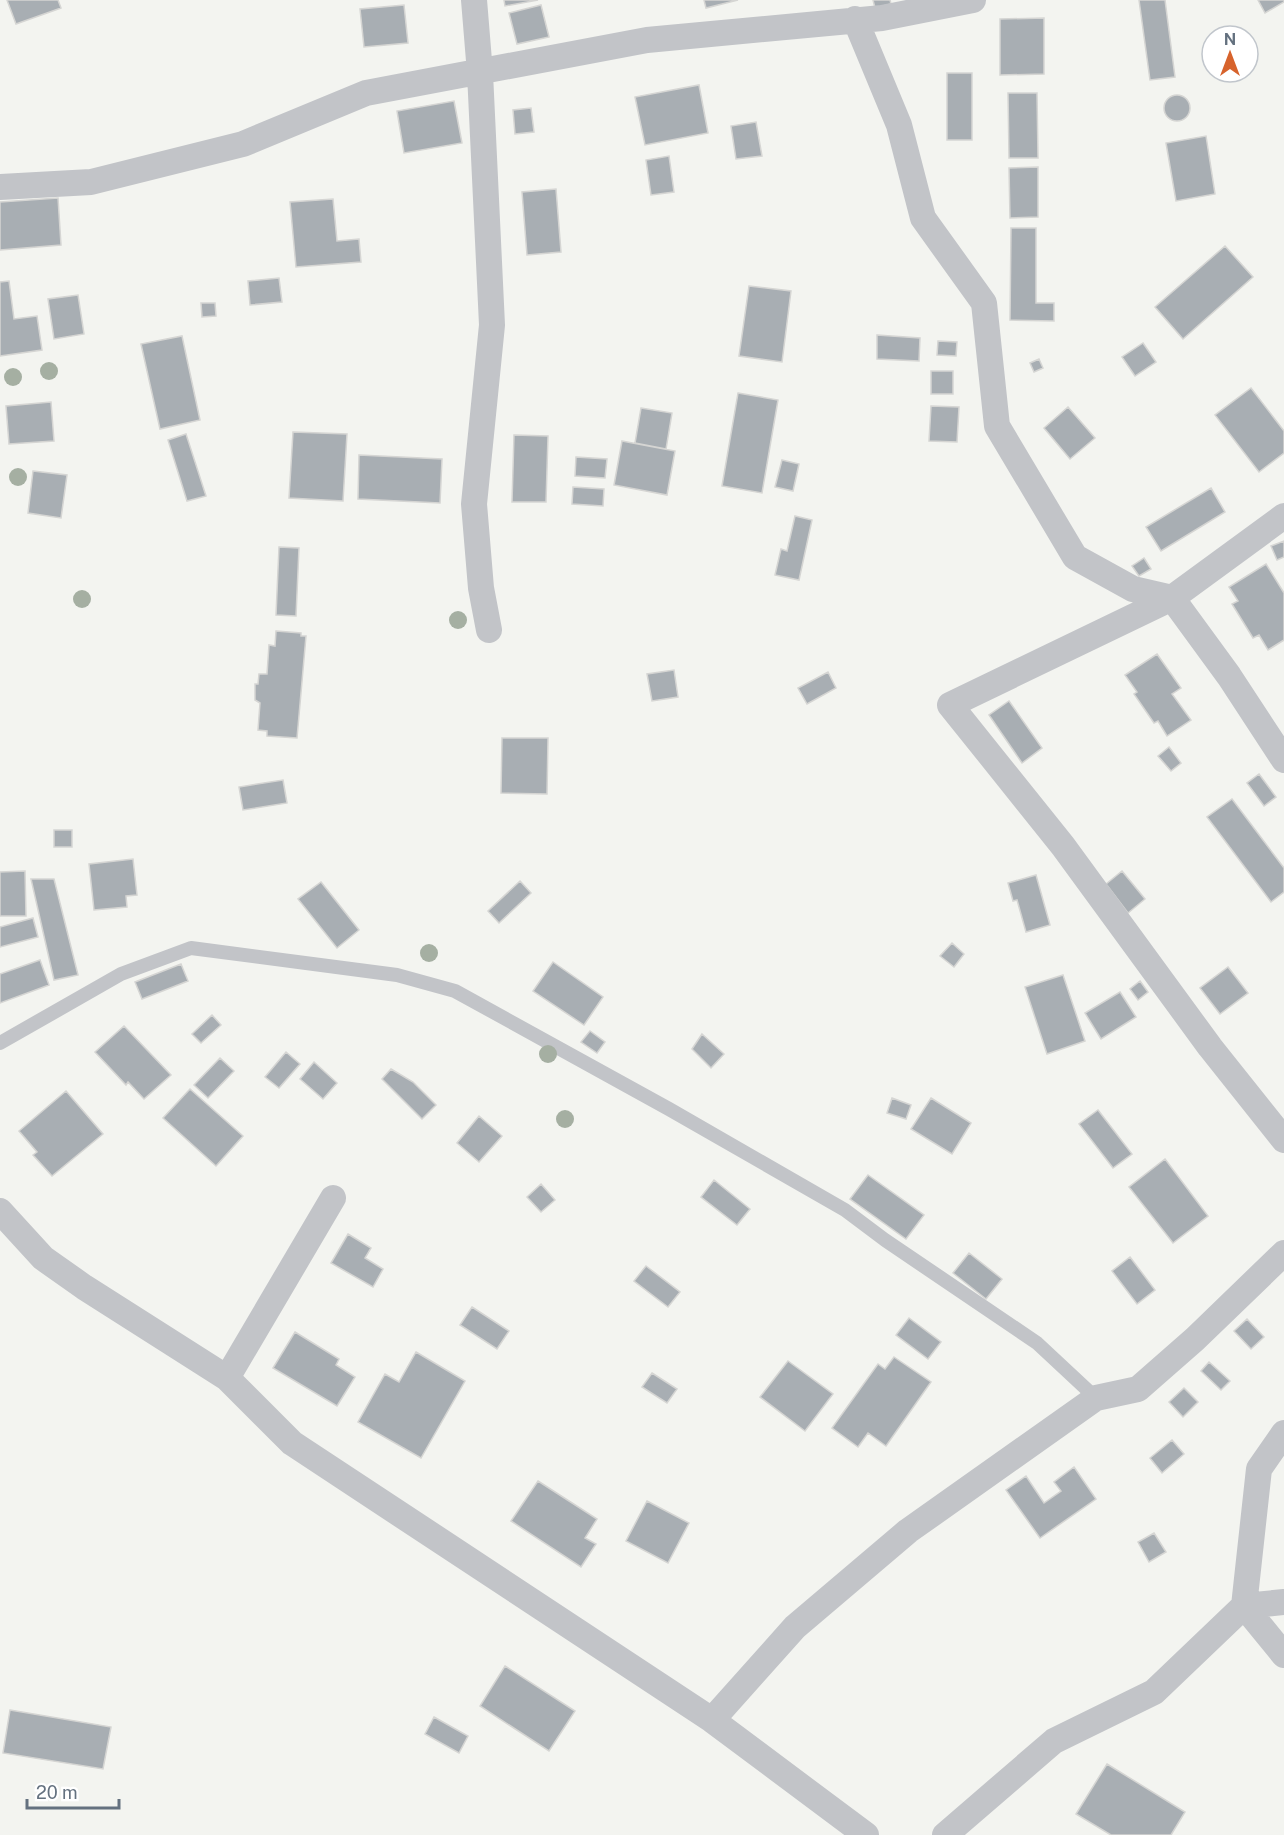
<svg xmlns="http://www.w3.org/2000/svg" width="1284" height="1835" font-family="'Public Sans',sans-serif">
<rect width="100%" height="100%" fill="#f3f4f0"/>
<path fill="#a8aeb3" stroke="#d5d5d3" stroke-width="1.5" d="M7,0H58L61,8L16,24Z
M504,0H538L505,6Z
M704,0H738L706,8Z
M873,0H890L891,4L875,8Z
M1139,0H1165L1175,77L1150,80Z
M1258,0H1284V2L1265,13Z
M404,5L408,43L364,47L360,9Z
M541,5L549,37L517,44L509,13Z
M1044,18V74L1000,75V19Z
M947,73H972V140H947Z
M699,85L708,133L645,145L635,97Z
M1008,93H1037L1038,158H1009Z
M1164 108a13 13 0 1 1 26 0a13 13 0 1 1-26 0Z
M454,101L462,143L404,153L397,111Z
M531,108L534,132L515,134L513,110Z
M756,122L762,156L736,159L731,126Z
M1206,136L1215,194L1176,201L1166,143Z
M669,156L674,192L651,195L646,160Z
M1038,167V217L1010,218L1009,168Z
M556,189L561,252L527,255L522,192Z
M58,198L61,245L0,250V202Z
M333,199L337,241L359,239L361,262L296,267L290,202Z
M1011,228H1036V303H1054V321L1010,320Z
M1225,246L1253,277L1183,339L1155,307Z
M279,278L282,302L250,305L248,281Z
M9,281L14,319L37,316L42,350L0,356V282Z
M749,286L791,291L782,362L739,356Z
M78,295L84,334L54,339L48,299Z
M201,303H215L216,316L202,317Z
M877,335L920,338L919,361L877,359Z
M182,336L200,420L160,429L141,344Z
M938,341L957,342L956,356L937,355Z
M1143,343L1156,362L1135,376L1122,357Z
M1039,359L1043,368L1034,372L1030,363Z
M931,371H953V394H931Z
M1251,388L1284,431V453L1259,472L1215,415Z
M738,393L778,400L762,493L722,486Z
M51,402L54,441L9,444L6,406Z
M931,406L959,407L957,442L929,441Z
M1068,407L1095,438L1070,459L1044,428Z
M641,408L672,413L666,449L635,443Z
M293,432L347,434L343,501L289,498Z
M186,434L206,496L187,501L168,440Z
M514,435L548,436L546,502H512Z
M622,441L675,451L667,495L614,485Z
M359,455L442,459L440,503L358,499Z
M576,457L607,459L605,478L575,476Z
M782,460L799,464L793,491L775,487Z
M33,471L67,475L61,518L28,513Z
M573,487L604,489L603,506L572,504Z
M1211,488L1225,512L1161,551L1146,527Z
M795,516L812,520L799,580L775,575L781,549L787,551Z
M1284,541V557L1277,560L1271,546Z
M279,547L299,548L296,616L276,615Z
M1144,558L1151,569L1139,576L1132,566Z
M1266,564L1284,593V640L1268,650L1259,635L1253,638L1232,604L1238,601L1229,587Z
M276,631L301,633V636H306L297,738L267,736V731L258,730L260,703L255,700V684H258L259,674H267L269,645L275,646Z
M1157,654L1181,688L1172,694L1191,720L1167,736L1158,721L1154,723L1134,694L1137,692L1125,675Z
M674,670L678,697L652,701L647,674Z
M828,672L836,688L807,704L798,688Z
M1009,701L1042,748L1022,763L989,715Z
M502,738H548L547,794L501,793Z
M1169,747L1181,763L1171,771L1158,756Z
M1259,774L1276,797L1264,806L1247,783Z
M283,780L287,803L243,810L239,787Z
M1232,799L1284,868V892L1271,902L1207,817Z
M54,830H72V847H54Z
M133,859L137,895L126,896L127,907L94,910L89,864Z
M25,871L26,916H0V872Z
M1122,871L1145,899L1128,913L1106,884Z
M1036,875L1050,925L1026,932L1017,900L1013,901L1008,883Z
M31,879H54L78,975L54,980Z
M520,881L531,893L499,923L488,911Z
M321,882L359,930L337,948L298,899Z
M33,918L38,937L0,947V927Z
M952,943L964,954L954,967L940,956Z
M40,960L49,985L0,1003V974Z
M553,962L603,997L584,1025L533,991Z
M181,964L188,981L142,999L135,982Z
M1228,967L1248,993L1220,1014L1200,988Z
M1063,975L1085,1041L1047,1054L1025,987Z
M1140,981L1148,992L1138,1000L1130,989Z
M1120,992L1136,1017L1101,1039L1085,1013Z
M212,1015L221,1025L201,1043L192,1034Z
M124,1026L171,1075L144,1099L128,1082L126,1085L95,1052Z
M590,1031L605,1042L597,1053L581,1042Z
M702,1034L724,1054L711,1068L692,1049Z
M286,1052L300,1064L279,1088L265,1077Z
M220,1058L234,1071L208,1098L194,1085Z
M314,1062L337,1083L323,1099L300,1079Z
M391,1069L413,1082L436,1105L422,1119L382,1079Z
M190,1089L243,1136L216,1166L163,1118Z
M66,1091L103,1134L52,1176L33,1155L37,1152L19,1131Z
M892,1098L911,1105L906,1119L887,1113Z
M931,1098L971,1123L952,1154L911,1129Z
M1098,1110L1132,1154L1113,1168L1079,1124Z
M479,1116L502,1136L479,1162L457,1143Z
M1165,1159L1208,1216L1173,1243L1129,1187Z
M868,1175L924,1215L906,1239L850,1199Z
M714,1180L750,1209L737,1225L701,1197Z
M541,1184L555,1200L541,1212L527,1197Z
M348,1234L371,1248L365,1258L383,1269L373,1287L331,1263Z
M969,1253L1002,1279L986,1299L953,1273Z
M1130,1257L1155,1290L1137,1304L1112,1271Z
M646,1266L680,1292L668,1307L634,1281Z
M472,1307L509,1331L497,1349L460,1325Z
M909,1318L941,1342L928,1359L896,1335Z
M1247,1319L1264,1337L1251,1349L1234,1331Z
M295,1332L339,1359L336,1365L355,1377L337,1406L273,1368Z
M416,1352L465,1381L421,1458L358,1422L385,1374L399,1382Z
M894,1357L931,1382L886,1446L868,1433L858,1447L832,1428L878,1364L885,1369Z
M788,1361L833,1394L805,1431L760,1397Z
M1209,1362L1230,1381L1221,1390L1201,1371Z
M652,1373L677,1389L667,1403L642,1387Z
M1184,1388L1198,1402L1183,1417L1169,1402Z
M1172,1440L1184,1454L1162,1473L1150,1458Z
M1074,1467L1096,1499L1040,1538L1006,1490L1026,1476L1044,1503L1061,1491L1054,1482Z
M538,1481L597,1519L585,1538L596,1544L581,1567L511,1521Z
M647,1501L689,1523L668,1563L626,1541Z
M1154,1533L1166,1552L1149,1562L1138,1542Z
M505,1666L575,1711L549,1751L480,1706Z
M10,1710L111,1727L103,1769L3,1753Z
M434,1717L468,1736L459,1753L425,1734Z
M1107,1764L1185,1812L1171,1835H1111L1076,1814Z"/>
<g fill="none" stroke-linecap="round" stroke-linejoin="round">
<path stroke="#c2c4c8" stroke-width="14" d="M0,1043L121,974L191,948L397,975L455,991L669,1109L845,1210L885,1240L1037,1343L1096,1398"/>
<path stroke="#c2c4c8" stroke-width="26" d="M474,0L480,73L492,325L474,504L481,588L489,630
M855,19L899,125L923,218L984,303L997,426L1075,557L1133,589L1172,598L1229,676L1284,760
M0,187L91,182L243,144L366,93L647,40L882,18L973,0
M1284,516L1172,598L950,705L1063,846L1210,1047L1284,1140
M0,1211L43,1258L84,1287L227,1378L292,1443L712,1720L866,1835
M227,1378L333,1198
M1284,1433L1259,1469L1244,1606L1284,1655
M712,1720L795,1627L908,1531L1096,1398L1138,1389L1195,1339L1284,1253
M945,1835L1054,1741L1154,1692L1244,1606L1284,1602"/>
</g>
<g fill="#a5afa2">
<circle cx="49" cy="371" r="9"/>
<circle cx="13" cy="377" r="9"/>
<circle cx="18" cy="477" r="9"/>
<circle cx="82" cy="599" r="9"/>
<circle cx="458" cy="620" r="9"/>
<circle cx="429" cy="953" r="9"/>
<circle cx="548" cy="1054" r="9"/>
<circle cx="565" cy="1119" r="9"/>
</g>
<g transform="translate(1230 54)"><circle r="28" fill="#ffffff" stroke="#c1c6cc" stroke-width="1.5"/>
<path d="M0-4.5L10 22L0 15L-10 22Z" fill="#d7632c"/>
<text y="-9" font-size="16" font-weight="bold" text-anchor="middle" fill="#64717f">N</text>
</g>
<path d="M27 1799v9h92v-9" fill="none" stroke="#64717f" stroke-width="3"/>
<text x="36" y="1799" font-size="18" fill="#64717f" stroke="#ffffff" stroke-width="4.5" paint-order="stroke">20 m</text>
</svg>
